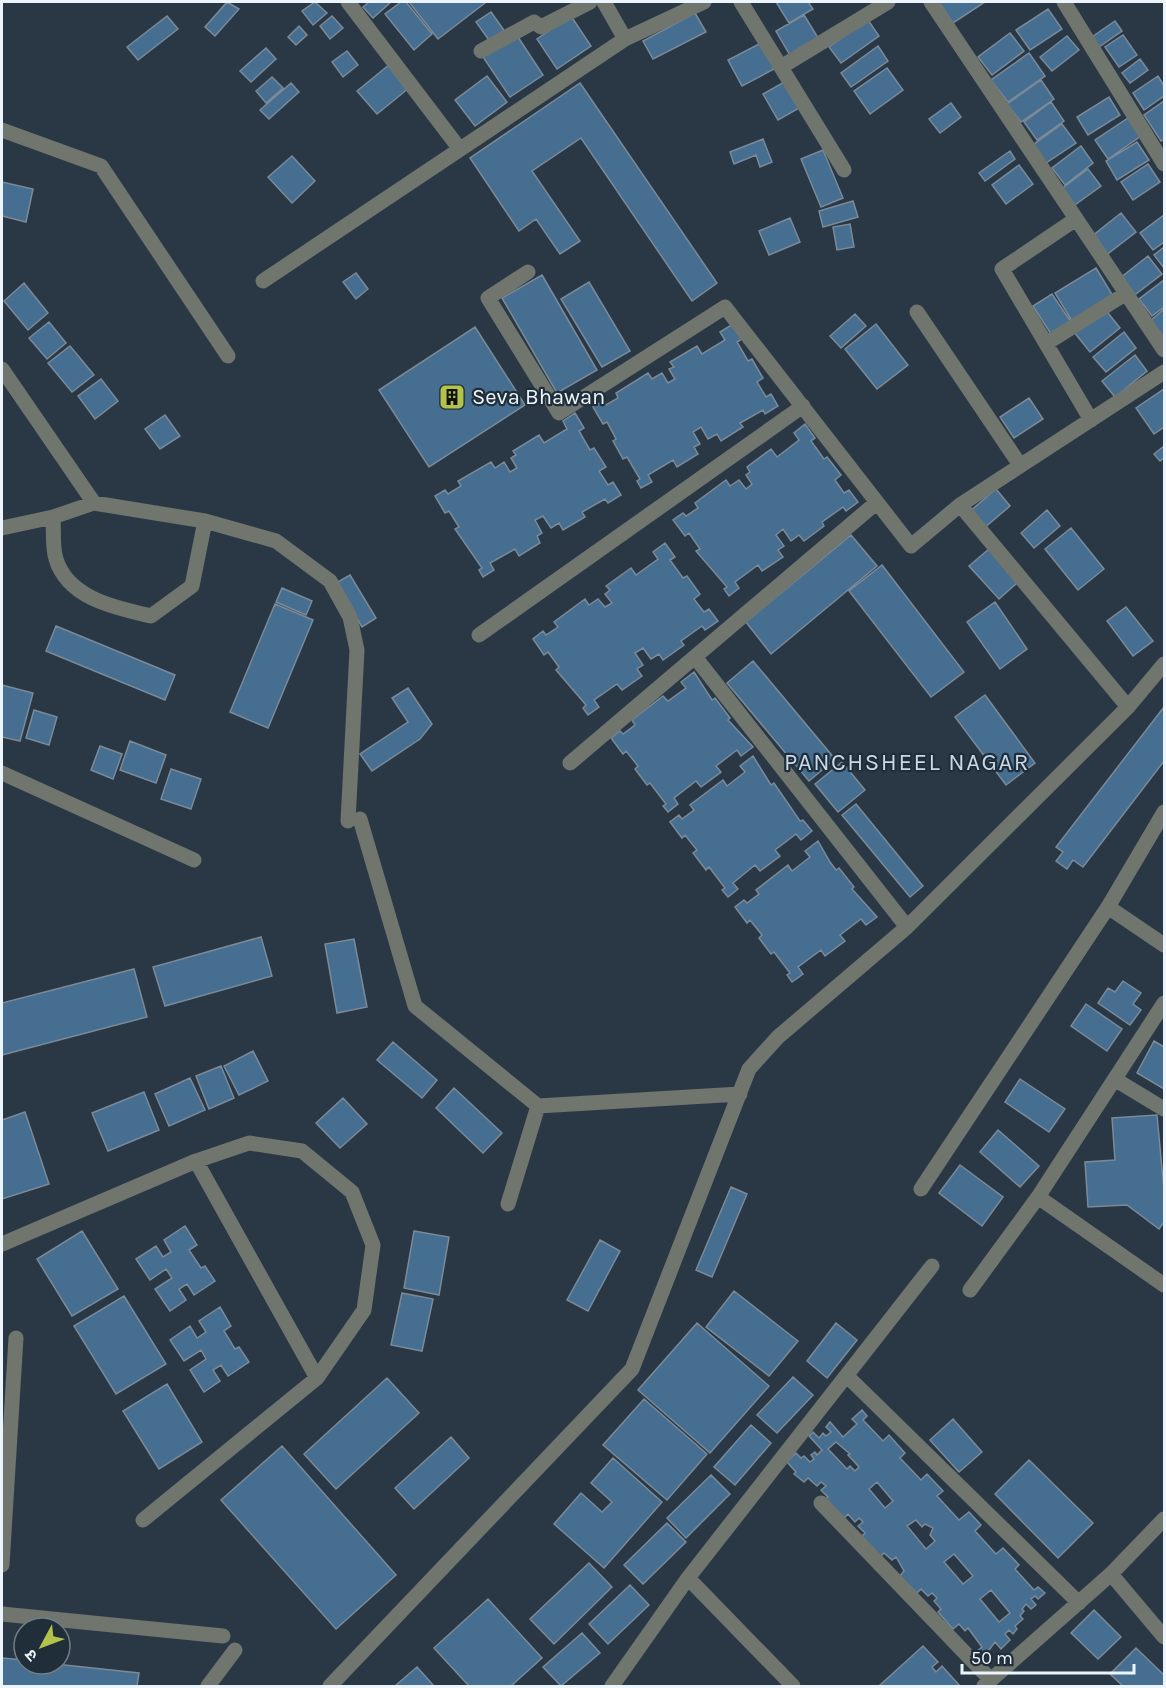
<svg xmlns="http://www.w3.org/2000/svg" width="1166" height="1688" font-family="Karla,'Noto Sans Devanagari',sans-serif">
<rect width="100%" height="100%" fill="#2a3845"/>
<path fill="#466e90" stroke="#7a8a99" stroke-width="1.5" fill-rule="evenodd" d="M227,2L239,9L215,36L205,27Z
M315,2L327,13L313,25L302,11Z
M369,2H391L373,18L363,7Z
M401,2H406L432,34L414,50L385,14Z
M409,2H484L485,3L438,39Z
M776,2H808L813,9L789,23Z
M939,2H985L953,23Z
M1048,9L1062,29L1030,50L1016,30Z
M491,12L506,33L491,43L476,22Z
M695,13L706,32L653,59L643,41Z
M804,15L820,41L791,57L776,31Z
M167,16L178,29L138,60L127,47Z
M332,16L343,28L330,39L320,26Z
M571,16L591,46L557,69L537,39Z
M868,20L879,36L841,63L829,47Z
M1115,21L1122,31L1099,47L1092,37Z
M299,26L307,35L296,45L288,37Z
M1010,33L1024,51L992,75L978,57Z
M516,34L543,75L510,97L483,57Z
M1123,35L1137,55L1119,67L1105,47Z
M1067,36L1079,50L1052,71L1040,57Z
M761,43L774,69L742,86L728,60Z
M878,46L888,61L851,87L841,73Z
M266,48L276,59L251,82L240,71Z
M347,51L358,65L343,77L332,62Z
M1029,53L1045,76L1008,102L991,80Z
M1140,59L1148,70L1130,83L1122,73Z
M390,64L409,88L377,114L357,91Z
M887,68L903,90L870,114L854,91Z
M487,76L507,102L475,126L455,100Z
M1158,76L1164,86V96L1144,110L1133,93Z
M272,77L283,88L266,103L256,91Z
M1041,80L1054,99L1021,122L1007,104Z
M786,81L801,107L778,120L763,94Z
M291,83L299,92L269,119L260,110Z
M580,83L717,283L692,301L581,138L532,171L580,241L560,254L536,219L519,231L470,158Z
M1109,97L1120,115L1088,135L1077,117Z
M1164,101V139L1161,141L1144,115Z
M1051,102L1064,121L1037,140L1024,122Z
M951,103L961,117L940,133L929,119Z
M1128,118L1141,136L1108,159L1095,140Z
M1062,124L1076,143L1043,165L1030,147Z
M763,139L772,162L760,167L756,155L734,164L730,152Z
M1137,142L1149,160L1117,180L1106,161Z
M1081,146L1093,163L1065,185L1052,168Z
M823,150L843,198L821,207L801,159Z
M1010,151L1015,159L985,181L979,173Z
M292,156L315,181L292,203L268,177Z
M1148,164L1160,182L1133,200L1121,182Z
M1019,165L1033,184L1006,204L992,185Z
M1088,169L1101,186L1072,207L1060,190Z
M2,182L33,189L26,222L2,216Z
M853,201L858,217L823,227L819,211Z
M1121,213L1136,232L1105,256L1091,237Z
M1164,215V242L1153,250L1140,233Z
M790,218L800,242L769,255L759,231Z
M850,224L854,247L837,250L833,227Z
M1164,247V268L1154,255Z
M1148,256L1162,274L1132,297L1119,279Z
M1096,268L1113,296L1072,321L1055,293Z
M356,273L368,289L356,299L343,282Z
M542,275L597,370L557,393L502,298Z
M1164,280V307L1152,316L1139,299Z
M589,282L630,351L602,367L561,299Z
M24,283L48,313L28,330L4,301Z
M1052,294L1071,322L1051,334L1033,306Z
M1104,308L1120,328L1090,352L1074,332Z
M1164,309V338L1151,320Z
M855,314L866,326L841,348L830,336Z
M49,322L66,343L47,359L29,338Z
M733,324L742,339L737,342L748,361L752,359L763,378L757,382L766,397L771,394L778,406L765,414L763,410L740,423L743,427L721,441L717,434L708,439L701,427L693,432L700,444L694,447L698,454L677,467L673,460L648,475L652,482L641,488L637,481L640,479L627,457L623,459L613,441L616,439L607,422L603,424L593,407L603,401L606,405L618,398L616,393L648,373L652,379L662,373L668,383L675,379L669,369L674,367L670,362L697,346L702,354L725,340L720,332Z
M876,324L908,365L877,389L845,349Z
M475,327L525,405L429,467L379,390Z
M1124,332L1136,348L1106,372L1093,357Z
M70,346L94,375L72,392L48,363Z
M1135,355L1147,371L1115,397L1102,381Z
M101,379L118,401L95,419L78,396Z
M1164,389V427L1154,434L1136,408Z
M1029,398L1043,419L1014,438L1000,417Z
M575,413L584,428L579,431L590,450L594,448L606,467L599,471L608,485L613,482L621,495L608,503L605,499L582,512L585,517L563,530L559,523L551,528L543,516L535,520L542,533L537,536L540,543L519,556L515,549L490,563L494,570L483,577L479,570L482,568L455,529L459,527L449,511L445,513L435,496L445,490L448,494L461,486L458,481L491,462L495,468L504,462L510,472L517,468L511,458L516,455L513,451L539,435L544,443L567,429L563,421Z
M165,415L180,436L160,449L145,429Z
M805,424L815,438L811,441L824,459L827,457L841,475L835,480L844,493L849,490L858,502L846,511L843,507L822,522L824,526L804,541L799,535L791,541L783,529L776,535L784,546L778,550L783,557L762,571L758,565L735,582L739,588L729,596L724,589L727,587L696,551L700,549L689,533L685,536L673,520L683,513L686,516L698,508L695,503L726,480L730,486L739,480L746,489L752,484L746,475L750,472L747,467L771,449L777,457L799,440L794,433Z
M1164,446V458L1160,461L1154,454Z
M996,489L1010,506L983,529L969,512Z
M1047,510L1060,526L1034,548L1021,533Z
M1071,528L1104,569L1078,590L1045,549Z
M851,535L877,566L771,654L746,622Z
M665,543L675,557L670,560L683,578L687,576L700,594L694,599L704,612L709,609L718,621L705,630L702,626L681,641L684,645L663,660L659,654L651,659L643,648L635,653L643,665L637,669L642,676L622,690L617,684L594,700L599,707L588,715L583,708L586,705L556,670L559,667L548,652L544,655L533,639L543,631L546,635L558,627L554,622L585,599L589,605L598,599L605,607L612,603L605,594L610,590L606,586L631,568L636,575L658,559L653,552Z
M989,549L1019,581L999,599L969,566Z
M882,565L964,672L931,697L849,591Z
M350,575L376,618L362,627L336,583Z
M282,588L312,601L306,615L276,602Z
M995,602L1027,649L1000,669L967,622Z
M275,604L313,620L268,728L230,712Z
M1126,607L1153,641L1133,656L1107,621Z
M56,626L175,675L165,700L46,651Z
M753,661L835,759L809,781L727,683Z
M694,672L712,700L715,698L730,718L728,720L753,747L741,756L737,750L716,766L721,772L701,787L696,781L674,798L678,804L668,812L663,806L666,804L650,783L647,785L635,769L638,766L626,751L623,754L611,738L620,731L623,734L635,725L632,720L663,696L668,701L686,688L681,682Z
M2,685L33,693L20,741L2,737Z
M408,688L432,724L420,739L372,771L360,754L408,722L392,698Z
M985,695L1035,763L1006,785L955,717Z
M1164,707V761L1083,867L1073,860L1067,869L1056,861L1063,852L1056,847Z
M34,710L57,717L49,745L26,738Z
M130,741L166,755L156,783L120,770Z
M100,746L122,754L113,779L91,770Z
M753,756L771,785L774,783L800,821L803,820L812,831L801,840L796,834L775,850L780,856L760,871L755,865L733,883L738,889L728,897L722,890L725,888L709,867L706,870L693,853L697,850L685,835L682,838L670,822L679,815L682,819L694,810L690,805L723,780L727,786L745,772L740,766Z
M842,762L865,790L838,812L815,784Z
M171,769L201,779L191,809L161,799Z
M856,804L923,886L910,897L842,815Z
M818,841L830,862L836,870L839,868L854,887L852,889L877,917L866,925L861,919L840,935L845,941L825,956L821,950L798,967L803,974L792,982L787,975L790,973L774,952L771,954L759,938L762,935L750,920L747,923L735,907L744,900L747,903L759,894L756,890L788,865L792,871L810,857L805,851Z
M261,937L272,976L165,1006L153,967Z
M354,939L367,1007L337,1013L325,944Z
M134,969L147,1017L2,1055V1003Z
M1123,981L1141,993L1133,1004L1141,1010L1130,1025L1098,1003L1108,988L1115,992Z
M1086,1004L1122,1029L1107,1051L1071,1026Z
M1154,1041L1164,1047V1089L1137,1073Z
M393,1042L437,1080L422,1098L377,1060Z
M253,1051L268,1081L239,1095L224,1066Z
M221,1066L234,1098L209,1109L196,1076Z
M190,1078L205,1110L169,1126L155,1094Z
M1020,1079L1065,1109L1049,1132L1005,1102Z
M454,1088L502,1133L483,1153L436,1108Z
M144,1092L159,1130L108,1151L92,1113Z
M343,1098L367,1124L340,1148L316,1123Z
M25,1112L49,1184L2,1199V1120Z
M1157,1115L1164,1190V1222L1159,1229L1127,1205L1088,1207L1085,1162L1115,1160L1112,1118Z
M998,1130L1039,1166L1020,1187L980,1152Z
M960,1165L1003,1197L982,1226L939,1193Z
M731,1187L747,1194L712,1277L696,1270Z
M185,1226L197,1245L189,1250L201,1268L205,1266L215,1281L194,1295L187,1284L179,1289L186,1300L170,1311L155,1289L172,1278L166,1269L150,1280L136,1259L156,1246L163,1257L171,1252L164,1240Z
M82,1231L118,1289L72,1316L37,1259Z
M414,1231L449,1237L439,1295L404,1288Z
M600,1240L620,1251L588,1311L567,1300Z
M734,1291L798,1341L769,1376L706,1327Z
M402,1293L433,1299L422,1351L391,1345Z
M124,1296L166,1364L116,1394L74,1326Z
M220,1307L231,1326L224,1331L235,1349L239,1347L249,1362L228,1376L221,1365L213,1370L220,1381L204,1392L190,1370L206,1359L201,1350L184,1361L170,1340L190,1326L197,1338L206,1332L199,1321Z
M697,1323L769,1386L710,1453L638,1390Z
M836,1323L857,1340L827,1378L807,1361Z
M793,1377L813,1395L777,1433L757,1415Z
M387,1378L419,1413L336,1489L304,1454Z
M167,1384L202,1442L159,1469L123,1411Z
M644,1399L707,1454L667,1500L603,1445Z
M862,1410L867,1416L863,1420L883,1441L889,1435L905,1453L900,1458L921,1480L927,1474L943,1491L937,1496L959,1520L969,1512L981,1525L975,1531L996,1554L1003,1548L1019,1565L1015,1569L1034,1590L1038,1587L1045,1593L1038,1599L1035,1596L1031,1599L1036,1605L1031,1609L1026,1604L1022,1609L1024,1611L1020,1616L1023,1619L1015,1626L1017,1629L1013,1634L1009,1630L1005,1634L1010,1640L1001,1649L995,1642L983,1658L977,1651L982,1647L968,1628L965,1631L959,1624L953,1629L938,1612L941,1609L934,1601L937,1598L932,1593L928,1596L921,1589L917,1593L899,1577L904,1571L896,1557L892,1560L884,1553L879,1558L860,1538L865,1533L858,1526L863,1522L859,1518L855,1522L848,1514L843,1519L823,1501L828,1497L821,1490L826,1486L821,1482L817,1486L808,1478L804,1482L794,1474L796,1472L787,1462L796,1453L801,1458L804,1456L810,1462L814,1459L811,1455L815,1452L817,1455L822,1450L809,1436L813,1432L819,1438L823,1433L826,1436L831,1432L826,1427L830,1422L843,1437L857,1424L852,1419ZM836,1442L850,1454L848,1455L859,1467L855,1471L850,1466L847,1469L828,1449ZM877,1482L893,1501L885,1508L869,1489ZM916,1520L922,1527L925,1524L933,1528L930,1535L935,1541L926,1549L907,1526ZM954,1554L973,1576L963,1584L944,1562ZM991,1590L1010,1613L999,1622L980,1599Z
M953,1419L982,1452L959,1472L930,1440Z
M751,1425L771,1443L735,1485L714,1467Z
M451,1437L469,1458L414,1509L395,1488Z
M282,1446L396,1575L336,1629L221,1500Z
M613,1458L662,1502L604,1568L554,1524L581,1493L602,1512L612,1502L591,1483Z
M1029,1460L1093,1523L1058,1558L995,1494Z
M711,1475L730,1494L686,1538L667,1518Z
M667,1523L686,1542L643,1584L624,1565Z
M589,1563L612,1587L554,1644L530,1619Z
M630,1585L649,1605L608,1644L589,1624Z
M488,1599L542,1658L511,1686H469L434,1648Z
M1094,1610L1121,1637L1098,1659L1071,1633Z
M582,1633L600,1653L561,1686L543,1667Z
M923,1646L938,1662L932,1667L936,1672L942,1666L960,1686H879Z
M1136,1648L1164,1675V1686H1123L1110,1674Z
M2,1658L24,1660V1664H55L139,1673L137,1686H2Z
M417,1667L434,1686H395Z"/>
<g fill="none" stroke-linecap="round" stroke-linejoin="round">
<path stroke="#70756d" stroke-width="15" d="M348,2L459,148
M604,2L625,39
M741,2L844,170
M931,2L1164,350
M1064,2L1164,164
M481,51L534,22L541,27L590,2
M781,67L888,2
M2,130L101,166L228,356
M1076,219L1002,269L1091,420
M528,272L488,298L559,413L725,307L911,546L960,505L1164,372
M263,281L625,39L704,2
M917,312L1020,465
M1047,343L1125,294
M2,369L94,503
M960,505L1128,707
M53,517C54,530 52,547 56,559C68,599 117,608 151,616L192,586L205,521
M2,528L53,517L94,503L205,521L276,541L330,581L350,617L357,650L348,821
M479,635L803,406
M695,657L907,927
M570,763L876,503
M2,773L194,860
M360,819L415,1006L538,1106L740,1094
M1108,907L1164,945
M1116,1080L1164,1109
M196,1161L317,1378
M921,1189L1108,907L1164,812
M1038,1197L1164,1285
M508,1204L538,1106
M2,1244L196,1161L249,1143L302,1151L352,1192L373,1245L364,1310L317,1378L143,1520
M970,1290L1038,1197L1164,1003
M847,1376L1079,1603
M821,1503L991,1680
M2,1565L16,1338
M1111,1574L1164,1637
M688,1578L793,1686
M2,1614L223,1636
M208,1686L235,1650
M330,1686L632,1369L749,1069L778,1037L907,927L1128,707L1164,664
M612,1686L688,1578L932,1266
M984,1686L1111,1574L1164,1519"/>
</g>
<defs>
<g id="building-square" transform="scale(1.35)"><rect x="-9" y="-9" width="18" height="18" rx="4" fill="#b3c24b" stroke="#202e3a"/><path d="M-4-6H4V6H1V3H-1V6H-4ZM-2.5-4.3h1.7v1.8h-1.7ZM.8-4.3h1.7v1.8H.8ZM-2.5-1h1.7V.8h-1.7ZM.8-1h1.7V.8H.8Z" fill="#111"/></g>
</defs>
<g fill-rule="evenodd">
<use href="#building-square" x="452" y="397"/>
</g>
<g text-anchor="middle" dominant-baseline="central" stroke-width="4.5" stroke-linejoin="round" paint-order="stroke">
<g font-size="22" fill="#ecf5fd" stroke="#202e3a" text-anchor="start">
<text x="472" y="397">Seva Bhawan</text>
</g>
<g font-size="24" letter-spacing="1.5" fill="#c7d8e8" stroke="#202e3a">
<text x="907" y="762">PANCHSHEEL NAGAR</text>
</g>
</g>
<rect width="1166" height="1688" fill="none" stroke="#ecf5fd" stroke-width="6"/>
<g transform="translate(42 1646) rotate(229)"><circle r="28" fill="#202e3a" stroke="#727e88" stroke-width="1.5"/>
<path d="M0-4.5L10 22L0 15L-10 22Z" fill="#b3c24b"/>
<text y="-9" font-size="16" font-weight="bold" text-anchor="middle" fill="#ecf5fd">उ</text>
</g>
<path d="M962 1664v9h172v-9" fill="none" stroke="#ecf5fd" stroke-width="3"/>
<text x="971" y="1664" font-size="18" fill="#ecf5fd" stroke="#202e3a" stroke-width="4.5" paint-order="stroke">50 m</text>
</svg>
